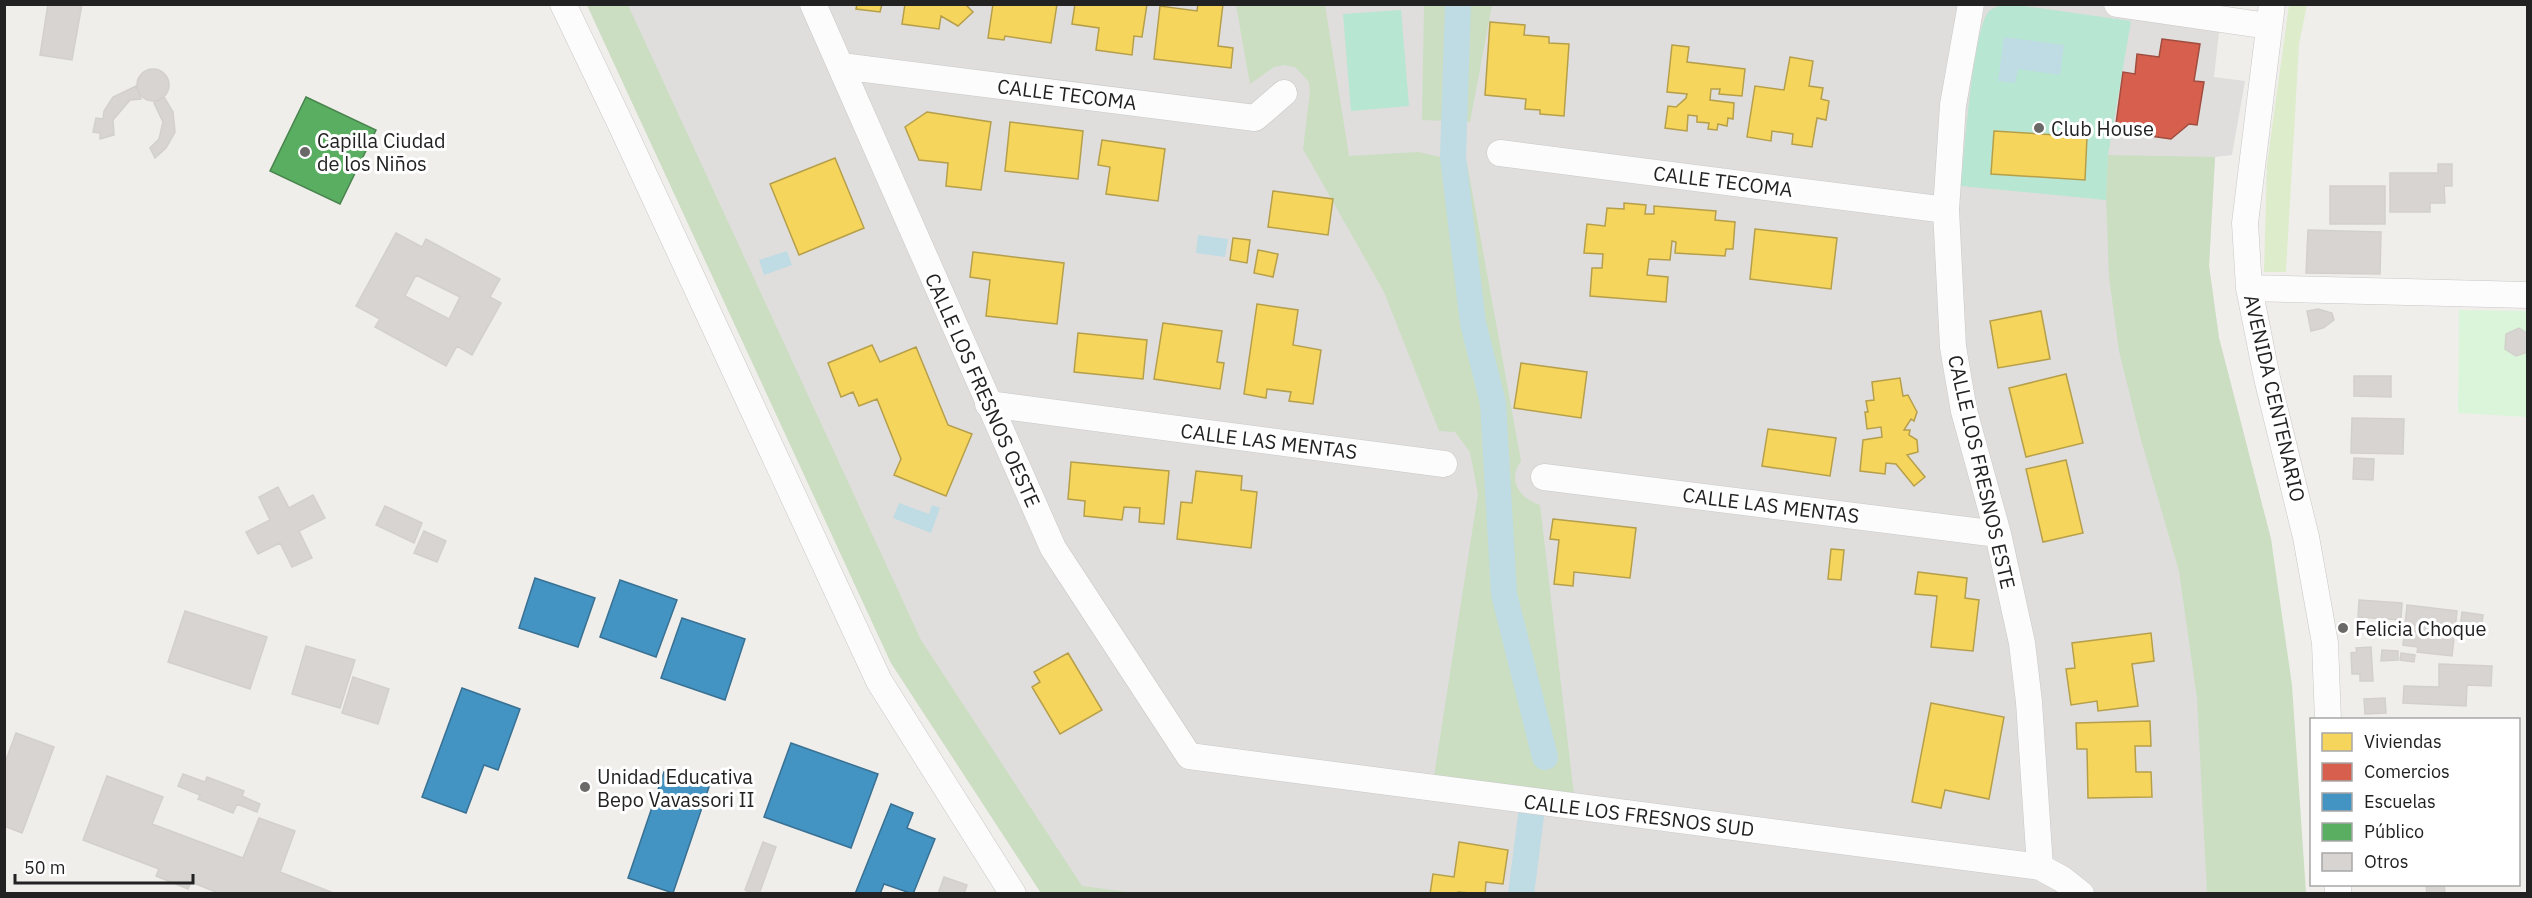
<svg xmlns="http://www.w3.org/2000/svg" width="2532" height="898" font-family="'IBM Plex Sans',sans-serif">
<rect width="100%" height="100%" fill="#f0eeeb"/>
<path fill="#dfdedc" d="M587,5H2222L2214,77L2245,81L2232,155L2215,157L2209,266L2219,338L2271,539L2305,893H1041L891,663Z"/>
<path fill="#ddeccb" d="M2289,5H2307L2299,44L2286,272H2264L2267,164Z"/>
<path fill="#cbdec1" d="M587,5H628L921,640L1082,886L1135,893H1041L891,663Z
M1236,5H1325L1349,156L1418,152L1467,163L1521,461C1507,480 1520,499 1540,505L1574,795L1434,776L1478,494L1470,452L1455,432L1439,431L1384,292L1303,149L1310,92L1309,82L1295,67L1284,65L1274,67L1250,84Z
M1424,5H1492L1470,122L1422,120Z
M2108,155L2215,157L2209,266L2219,338L2271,539L2292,685L2306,893H2207L2197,698L2179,571L2140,436L2119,351L2109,277L2106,196Z"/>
<path fill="#daf5da" d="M2459,310L2527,311V417L2458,413Z"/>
<path fill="#b7e6d2" d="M2002,5H2017L2131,21L2108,155L2106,200L1961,186C1964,157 1973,28 1989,11C1992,8 1999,6 2002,5Z
M1401,10L1409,106L1351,111L1343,14Z"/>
<path fill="#bfdbe3" d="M2004,37L2064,45L2060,75L2018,69L2015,83L1998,81Z
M1198,235L1228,239L1225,257L1196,253Z
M787,251L792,265L764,275L759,260Z
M899,503L929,514L932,505L940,508L931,533L893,518Z"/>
<path fill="#f6d55c" stroke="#b69f4b" stroke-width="1.5" d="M857,4H882L880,12L856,9Z
M905,4H965L973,12L958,26L941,16L939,29L902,24Z
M993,4H1057L1051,43L1005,36L1004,40L988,38Z
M1075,4H1147L1142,37L1134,36L1132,55L1096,50L1099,28L1072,24Z
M1198,4H1223L1218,46L1233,48L1231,68L1154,59L1160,6L1197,11Z
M1490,22L1525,25L1524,35L1549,37V43L1569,44L1564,116L1540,114V110L1525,109L1526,99L1485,95Z
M1672,45L1689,47L1687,62L1745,69L1742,96L1719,94L1720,89H1711L1710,100L1734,103L1733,119L1728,118L1727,126L1718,124L1717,130L1708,129L1709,123L1697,122V116L1688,115L1687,131L1665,128L1668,106L1676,107L1686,98L1687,94L1667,92Z
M1790,57L1813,61L1809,86L1823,88L1821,99L1829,101L1826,120L1817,118L1812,147L1792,144L1793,134L1772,131L1771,141L1747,137L1755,86L1784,90Z
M927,112L991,122L981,190L946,186L948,163L919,160L905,127Z
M1010,122L1083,131L1078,179L1005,171Z
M1994,131L2087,137L2085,180L1991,174Z
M1102,140L1165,149L1158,201L1106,194L1110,167L1098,165Z
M835,158L864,228L799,255L770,184Z
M1273,191L1333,199L1328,235L1268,227Z
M1624,203L1646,205L1645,214H1654V206L1716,211L1715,220L1735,222L1733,249H1726L1725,256L1675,253L1676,242L1672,241L1670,260L1649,259L1647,275L1668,277L1666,302L1590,296L1592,268H1602L1603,254L1584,253L1587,224L1605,226L1607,208L1624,209Z
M1755,229L1837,238L1831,289L1750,279Z
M1233,238L1250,240L1247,263L1230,260Z
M1258,250L1278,254L1273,277L1254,273Z
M973,252L1064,263L1057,324L986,316L990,280L970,277Z
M1257,304L1298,310L1293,345L1321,350L1313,404L1289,401L1291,392L1267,389L1266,398L1244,394Z
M2041,311L2050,359L1998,368L1990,321Z
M1163,323L1222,331L1217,362L1224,363L1220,389L1154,379Z
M1078,333L1147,340L1143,379L1074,372Z
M872,345L880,362L916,347L948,425L972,434L946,496L894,475L901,459L877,399L859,406L853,392L841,397L828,363Z
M1521,363L1587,372L1581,418L1514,408Z
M2066,374L2083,443L2026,457L2009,388Z
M1900,378L1903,396L1908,395L1917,412L1914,421L1911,419L1904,430H1910L1909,435L1917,440L1918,452L1907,455L1925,477L1914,486L1896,464L1886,463L1885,474L1860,471L1863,440L1882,437L1881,427L1867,429L1865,412H1868L1866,401L1874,400L1872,382Z
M1768,429L1836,438L1830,476L1762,466Z
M2066,460L2083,533L2043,542L2026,469Z
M1071,462L1169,471L1164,524L1139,522L1140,508L1124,507L1122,520L1084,516L1085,501L1068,499Z
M1196,471L1242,476L1241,490L1257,492L1251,548L1177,539L1181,502L1192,503Z
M1553,519L1636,528L1630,578L1574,572L1573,586L1554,584L1559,540L1550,539Z
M1831,549L1844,550L1841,580L1828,579Z
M1918,572L1967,578L1965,598L1979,600L1973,651L1931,647L1937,596L1915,594Z
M2151,633L2154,661L2132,664L2138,706L2098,711L2097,701L2071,705L2066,669L2075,668L2072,643Z
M1068,653L1102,710L1060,734L1032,687L1040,682L1034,672Z
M1931,703L2004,717L1989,799L1945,790L1941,808L1912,802Z
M2150,721L2151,746H2135L2136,772H2151L2152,797L2088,798L2087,749H2077L2076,723Z
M1459,842L1508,850L1503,884L1486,882L1485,894L1458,892L1457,894H1430L1433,874L1454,877Z"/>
<path fill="#d6604d" stroke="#a04d40" stroke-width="1.5" d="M2162,39L2200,44L2194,81L2204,82L2197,125L2189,124L2171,139L2115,131L2123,72L2135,74L2137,54L2159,57Z"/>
<path fill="#4393c3" stroke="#397193" stroke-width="1.5" d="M535,578L595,598L578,647L519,628Z
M620,580L677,600L656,657L600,637Z
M682,618L745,639L725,700L661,678Z
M462,688L520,709L498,770L484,765L466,813L422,797Z
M791,743L878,774L851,848L764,817Z
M664,772L709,787L673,893L628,878Z
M891,804L913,813L907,828L935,839L913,894L884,884L880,894H855Z"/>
<path fill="#5aae61" stroke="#49844e" stroke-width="1.5" d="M306,97L376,130L340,204L270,171Z"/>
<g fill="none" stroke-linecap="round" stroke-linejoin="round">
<path stroke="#bfdbe3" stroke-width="26" d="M1458,4L1453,157L1473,323L1493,403L1504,594L1545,757
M1521,894L1531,816"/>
</g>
<path fill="#d7d4d2" stroke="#d3d0cc" stroke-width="1.5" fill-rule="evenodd" d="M48,4H82L72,60L40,55Z
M137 85a16 16 0 1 1 32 0a16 16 0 1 1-32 0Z
M136,86L141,99L130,100L113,120L114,135L100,139V133L93,132L96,118L103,119L104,111L113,97Z
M164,97L173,112L175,132L166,148L155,158L150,148L159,139L163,122L154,103Z
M2438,164H2452V186H2444L2445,203H2430V212H2390V173H2438Z
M2330,186H2385V224H2330Z
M2308,230L2381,232L2380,274L2306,273Z
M396,233L422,247L426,239L500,279L490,297L501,303L472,355L457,346L446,366L375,327L380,319L356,306ZM416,275L460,297L449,319L405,296Z
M2318,309L2332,313L2334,320L2323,328L2311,331L2307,311Z
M2519,328L2528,334V352L2516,356L2505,349L2506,334Z
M2354,376H2391V397L2354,396Z
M2352,418L2404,419L2403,454L2351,453Z
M2354,458L2374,459L2373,480L2353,479Z
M278,487L289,508L313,495L325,518L299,531L312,558L292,567L280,543L258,554L246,532L270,520L259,497Z
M385,506L422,523L414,543L376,525Z
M424,531L446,541L437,562L414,553Z
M2359,600L2402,603L2401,620L2358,617Z
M2407,605L2457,611L2452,656L2417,652L2418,647L2403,645Z
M185,611L267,637L250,689L168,662Z
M2462,612L2483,615L2481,631L2460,629Z
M306,646L355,660L340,708L292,694Z
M2371,647L2373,681H2360V674H2352L2351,653L2357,652L2356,648Z
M2382,650L2398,651V660L2381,661Z
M2401,653L2415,655L2414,662L2400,660Z
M2439,664L2492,666L2491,686L2467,685L2466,706L2403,703L2404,686L2439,687Z
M353,677L389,689L378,724L342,713Z
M2385,698L2386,713L2365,714L2364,699Z
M16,733L54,747L22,833L4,826V765Z
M183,774L205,782L207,777L244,791L242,796L260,804L257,812L237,804L233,813L198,799L200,795L178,786Z
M107,776L163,797L152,824L243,858L259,818L295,831L280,872L336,894H221L191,882L188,889L156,876L159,869L83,840Z
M763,842L776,847L759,894H753L745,890Z
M944,877L967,885L964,894H938Z
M2426,884H2444L2445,894H2427Z"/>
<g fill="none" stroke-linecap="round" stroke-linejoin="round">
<g stroke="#c9c8c7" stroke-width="27">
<path id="minor" d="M563,4L622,127L879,681L1013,894
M813,4L1053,548L1189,756L2040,867L2062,879L2081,894
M1971,4L1953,105L1946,210L1953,347L1964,411L1998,534L2022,643L2029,702L2040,867
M2117,4L2268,26
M2272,4L2245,223L2249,288L2267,378L2306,537L2325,643L2328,720
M841,66L1255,118L1284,93
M1500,153L1946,210
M2249,288L2528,295
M988,404L1444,464
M1544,477L1998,534
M2338,884V894"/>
</g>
<use href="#minor" stroke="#fdfcfc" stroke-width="26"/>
</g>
<g fill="#6a6968" stroke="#fff" stroke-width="2">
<circle cx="2039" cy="128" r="6"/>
<circle cx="305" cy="152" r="6"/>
<circle cx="2343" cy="628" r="6"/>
<circle cx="585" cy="787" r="6"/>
</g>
<g text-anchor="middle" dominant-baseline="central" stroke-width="6" stroke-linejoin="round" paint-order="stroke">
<g font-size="20" fill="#222" stroke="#fff">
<text transform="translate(1067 94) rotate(7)">CALLE TECOMA</text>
<text transform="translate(1723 181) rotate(7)">CALLE TECOMA</text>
<text transform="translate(983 390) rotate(66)">CALLE LOS FRESNOS OESTE</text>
<text transform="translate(2275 398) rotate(77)">AVENIDA CENTENARIO</text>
<text transform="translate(1269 441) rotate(7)">CALLE LAS MENTAS</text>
<text transform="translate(1982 472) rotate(77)">CALLE LOS FRESNOS ESTE</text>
<text transform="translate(1771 505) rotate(7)">CALLE LAS MENTAS</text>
<text transform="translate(1639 815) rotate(7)">CALLE LOS FRESNOS SUD</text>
</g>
<g font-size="20" fill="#222" stroke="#fff" text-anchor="start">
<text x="2051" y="128">Club House</text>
<text x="317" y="140">Capilla Ciudad<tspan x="317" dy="23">de los Niños</tspan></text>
<text x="2355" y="628">Felicia Choque</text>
<text x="597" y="776">Unidad Educativa<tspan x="597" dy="23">Bepo Vavassori II</tspan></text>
</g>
</g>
<rect width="2532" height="898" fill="none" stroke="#222222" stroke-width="12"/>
<rect x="2310" y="718" width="210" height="168" fill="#ffffff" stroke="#a7a7a7" stroke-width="1.5"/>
<rect x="2322" y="733" width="30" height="18" fill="#f6d55c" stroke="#a7a7a7" stroke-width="1.5"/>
<text x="2364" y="748" font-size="18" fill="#222222">Viviendas</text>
<rect x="2322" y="763" width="30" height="18" fill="#d6604d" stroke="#a7a7a7" stroke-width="1.5"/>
<text x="2364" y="778" font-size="18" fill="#222222">Comercios</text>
<rect x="2322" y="793" width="30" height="18" fill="#4393c3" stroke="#a7a7a7" stroke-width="1.5"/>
<text x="2364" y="808" font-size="18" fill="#222222">Escuelas</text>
<rect x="2322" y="823" width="30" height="18" fill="#5aae61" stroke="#a7a7a7" stroke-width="1.5"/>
<text x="2364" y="838" font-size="18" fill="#222222">Público</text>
<rect x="2322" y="853" width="30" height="18" fill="#d7d4d2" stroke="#a7a7a7" stroke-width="1.5"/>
<text x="2364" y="868" font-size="18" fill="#222222">Otros</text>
<path d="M15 874v9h178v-9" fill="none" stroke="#222222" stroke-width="3"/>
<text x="24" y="874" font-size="18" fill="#222222" stroke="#ffffff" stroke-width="4.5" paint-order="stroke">50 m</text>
</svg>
